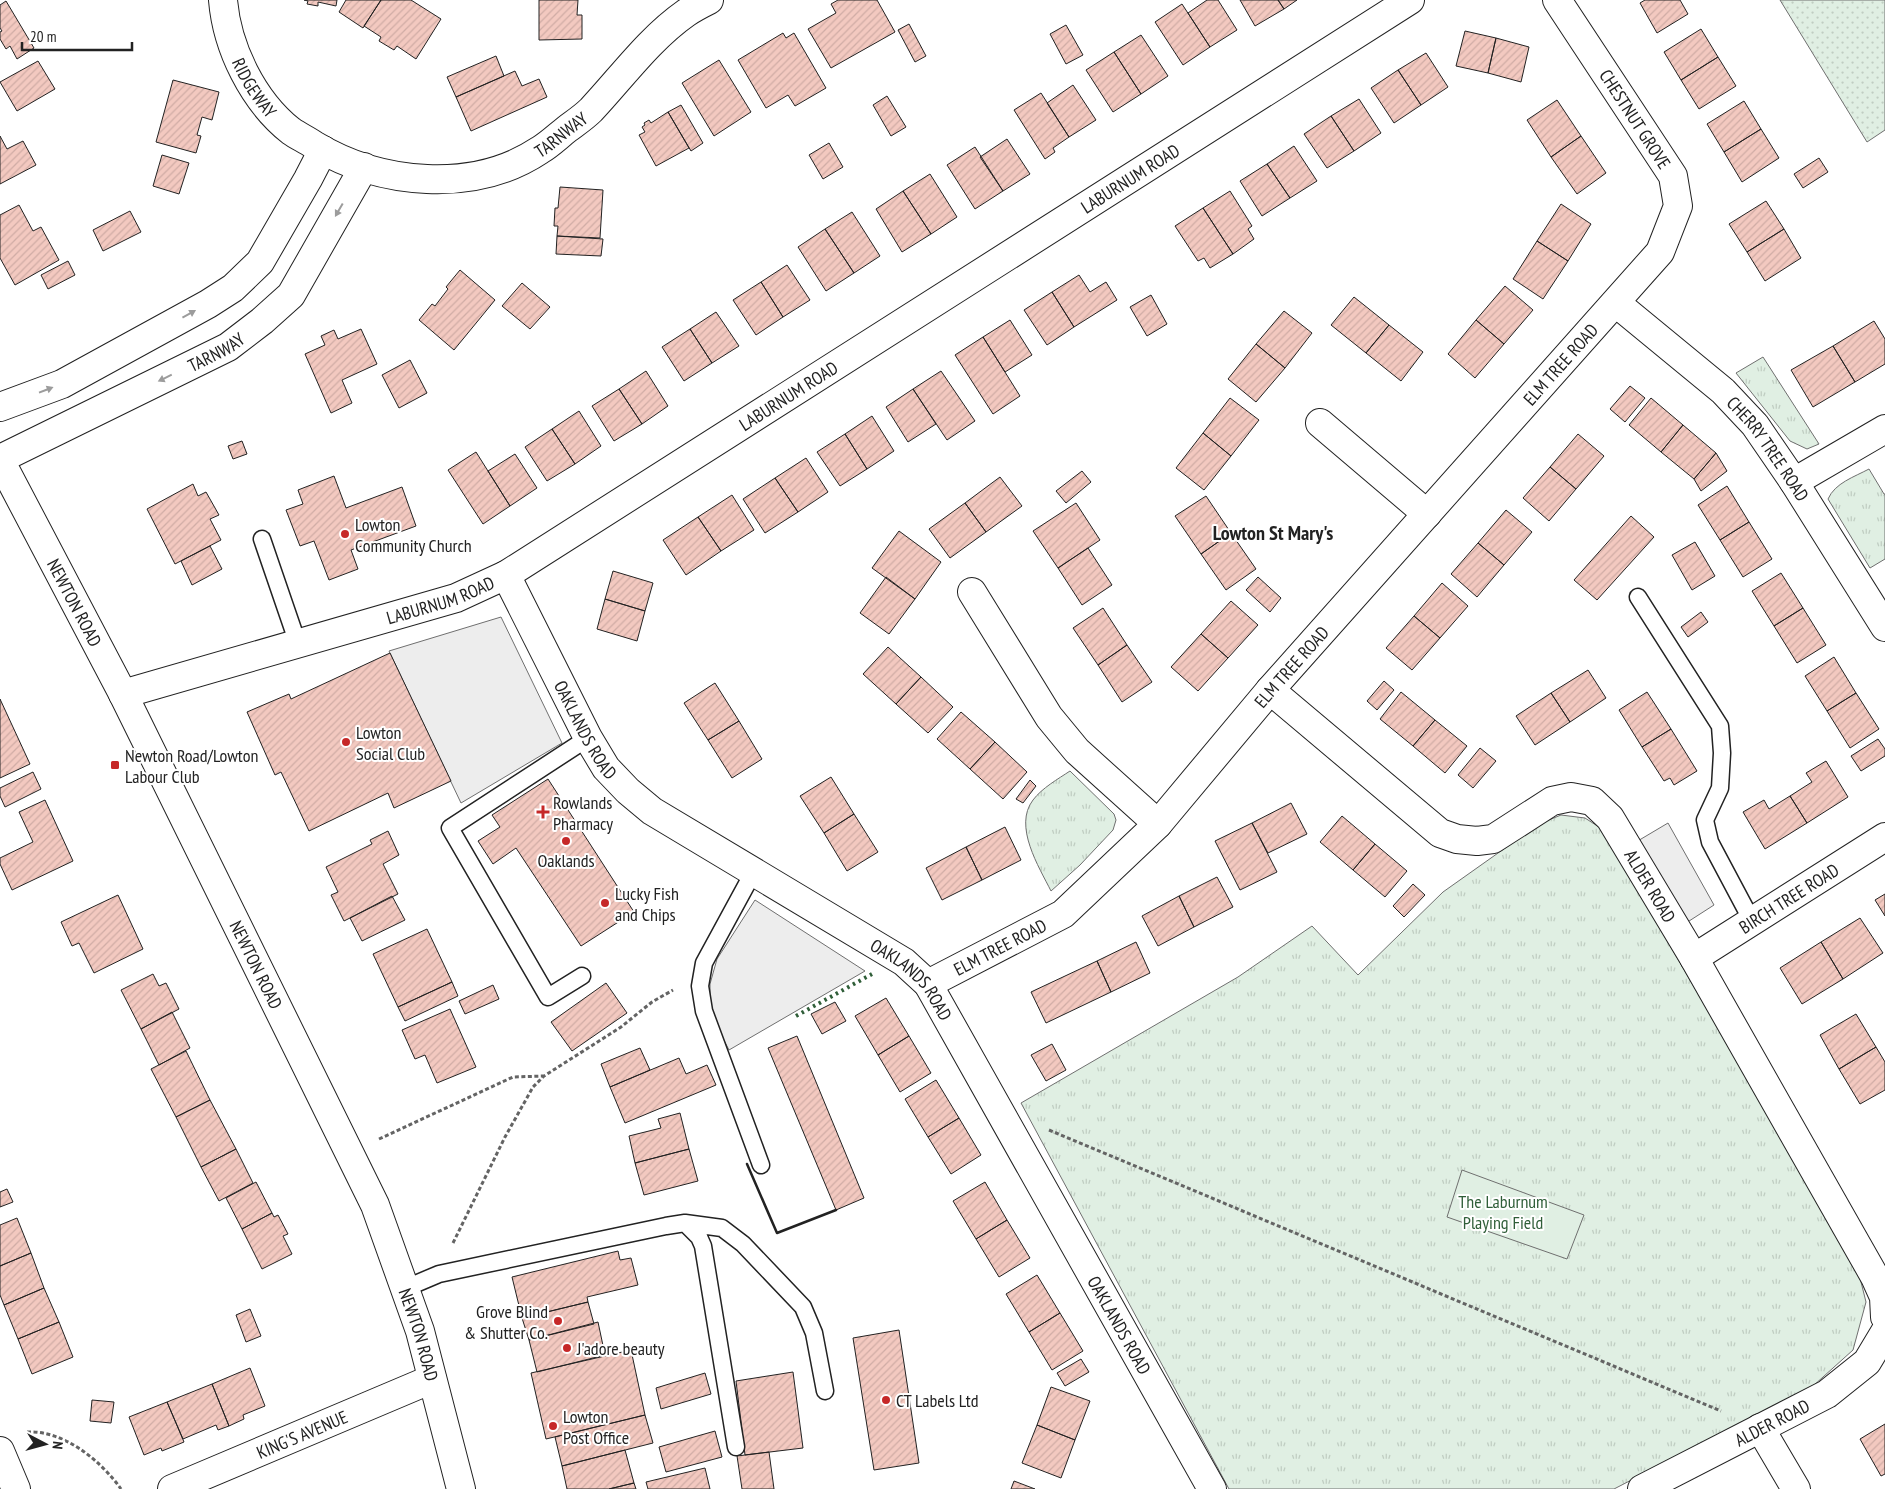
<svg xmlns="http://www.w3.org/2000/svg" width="1885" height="1489" font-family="'PT Sans Narrow',sans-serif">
<defs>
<pattern id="grass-tufts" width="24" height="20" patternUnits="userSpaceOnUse" patternTransform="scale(1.25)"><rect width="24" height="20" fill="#e0efe3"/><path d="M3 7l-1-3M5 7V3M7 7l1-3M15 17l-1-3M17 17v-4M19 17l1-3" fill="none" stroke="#c0cdc2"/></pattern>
<pattern id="garden-dots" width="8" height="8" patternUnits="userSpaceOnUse" patternTransform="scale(1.25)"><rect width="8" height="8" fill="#e0efe3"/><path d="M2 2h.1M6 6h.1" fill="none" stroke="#c0cdc2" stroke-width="1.8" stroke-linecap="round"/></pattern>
<pattern id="building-hatch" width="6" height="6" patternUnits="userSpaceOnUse" patternTransform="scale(1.25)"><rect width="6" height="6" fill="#f3c9c0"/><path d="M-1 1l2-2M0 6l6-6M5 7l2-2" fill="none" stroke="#d0aca5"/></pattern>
</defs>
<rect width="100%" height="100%" fill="#fff"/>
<path fill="url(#grass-tufts)" stroke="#6f6f6f" d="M1763,357L1819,444L1807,449L1790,441L1736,373Z
M1869,469L1884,494H1885V559L1870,568L1828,499C1835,483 1854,477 1869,469Z
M1070,771L1114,814L1116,820L1113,830L1080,865L1051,891C1039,867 1013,826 1033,800C1042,788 1058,779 1070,771Z
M1561,815L1585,818L1602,829L1857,1266L1866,1302L1853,1350L1813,1386L1614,1489H1229L1021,1103L1238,977L1312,926L1358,975L1443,892L1539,824Z"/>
<path fill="url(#garden-dots)" stroke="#6f6f6f" d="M1780,0H1885V130L1867,142Z"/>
<path fill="#e0efe3" stroke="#6f6f6f" d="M1462,1170L1584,1215L1567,1259L1447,1217Z"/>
<path fill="#ededed" stroke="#6f6f6f" d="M501,617L562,743L461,803L389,651Z
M1668,823L1714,905L1686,923L1636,842Z
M755,900L865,971L729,1050L714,1021L710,1000V984L717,959Z"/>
<path fill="url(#building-hatch)" stroke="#222" d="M304,0H337L336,6L318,2V6L307,4L308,1Z
M346,0H381L363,28L339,12Z
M381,0H411L441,19L416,59L397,46L394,50L379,41L381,37L364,26Z
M539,0H578L577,15H582V39L539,40Z
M838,0H877L895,32L831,68L808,29L836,13L831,4Z
M1207,0H1218L1237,30L1210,47L1188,13Z
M1240,0H1278L1284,9L1255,26Z
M1278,0H1297L1284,9Z
M1645,0H1680L1688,14L1657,33L1640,3Z
M6,1L34,48L17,59L10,46L6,49L0,39V32L2,31L0,28V5Z
M1182,4L1210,47L1183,65L1155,22Z
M909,24L926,56L915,62L898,30Z
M1066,25L1083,55L1066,64L1050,34Z
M1701,29L1718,57L1681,80L1664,52Z
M1465,31L1496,38L1488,73L1456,66Z
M783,33L786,38L794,33L826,88L795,106L788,95L766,108L738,60Z
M1141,35L1168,76L1141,94L1114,52Z
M1496,38L1529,47L1521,82L1488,73Z
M1114,52L1141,94L1113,112L1086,70Z
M1426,53L1448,87L1421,105L1398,70Z
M496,56L504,76L456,97L447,77Z
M1718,57L1736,86L1699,109L1681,80Z
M719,60L751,112L714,136L682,83Z
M38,61L55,89L17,111L0,82Z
M1398,70L1421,105L1394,123L1371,88Z
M515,71L522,86L539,79L547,97L471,131L456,97Z
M173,80L219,92L212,120L202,117L197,135L201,136L196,153L156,142Z
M1073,85L1096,120L1069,137L1047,103Z
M1041,93L1069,137L1053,148L1055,152L1045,159L1014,110Z
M887,96L906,127L891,136L873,105Z
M1359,99L1381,133L1354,151L1331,116Z
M1557,100L1581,136L1551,157L1527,120Z
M1744,101L1761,129L1724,152L1707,124Z
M681,105L703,143L691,151L668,112Z
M668,112L689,148L656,166L639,135L645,132L642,127L645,125L644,123L649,120L651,123Z
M1331,116L1354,151L1327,168L1304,134Z
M1761,129L1779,158L1742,182L1724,152Z
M0,136L7,149L23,141L36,165L0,184Z
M1581,136L1606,173L1577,194L1551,157Z
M1007,139L1030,174L1003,191L980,157Z
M829,143L843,167L823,179L809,155Z
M1294,146L1317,181L1290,198L1267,164Z
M975,147L1003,191L975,209L947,165Z
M162,155L189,163L179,194L153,186Z
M1819,158L1828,172L1803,188L1794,174Z
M1267,164L1290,198L1262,216L1240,181Z
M930,174L957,217L931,234L903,191Z
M560,187L603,190L600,238L557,236L558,226H554L555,208H558Z
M903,191L931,234L902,252L876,209Z
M1230,191L1252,226L1248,229L1254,239L1233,254L1203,208Z
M1766,201L1784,229L1747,252L1729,224Z
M1561,204L1591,224L1568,261L1537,241Z
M19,205L33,231L41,227L59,260L15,285L0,258V215Z
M1203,208L1233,254L1210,268L1204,258L1198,261L1175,226Z
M130,211L141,232L103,251L93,230Z
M852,212L880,256L854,273L825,229Z
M825,229L854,273L826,291L798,247Z
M1784,229L1801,258L1765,281L1747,252Z
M557,236L603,239L601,256L556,254Z
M1537,241L1568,261L1543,299L1513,279Z
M68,261L75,275L48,289L41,275Z
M787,265L810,300L783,317L761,282Z
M460,270L495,300L454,350L419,320L432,304L435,306L448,289L446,287Z
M1079,275L1090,292L1106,282L1117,300L1074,327L1052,292Z
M761,282L783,317L756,335L733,300Z
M522,283L550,307L530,329L502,306Z
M1505,286L1533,310L1504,344L1476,320Z
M1052,292L1074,327L1047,345L1024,310Z
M1151,295L1167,324L1147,336L1130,307Z
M1354,297L1389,325L1366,353L1331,325Z
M1284,311L1312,333L1285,368L1256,344Z
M716,312L739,346L712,363L690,329Z
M1010,320L1032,355L1005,372L983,337Z
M1476,320L1504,344L1475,378L1448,354Z
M1874,321L1885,339V364L1855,382L1833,346Z
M1389,325L1423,352L1401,381L1366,353Z
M361,329L377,364L342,380L352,403L331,413L305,354L325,345L321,336L334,330L338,339Z
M690,329L712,363L684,381L662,347Z
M983,337L1020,396L993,414L955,355Z
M1256,344L1285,368L1256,402L1228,379Z
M1833,346L1855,382L1813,407L1791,370Z
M410,360L427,393L399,408L382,375Z
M646,371L668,406L642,424L619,389Z
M941,371L975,421L947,440L913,389Z
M1630,386L1645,398L1625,422L1610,409Z
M619,389L642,424L614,441L592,406Z
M913,389L936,424L908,442L886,407Z
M1230,398L1259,420L1231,456L1203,433Z
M1651,398L1683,425L1661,452L1629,425Z
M579,411L601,446L575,464L552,429Z
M872,416L894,451L867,469L845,434Z
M1683,425L1716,453L1694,479L1661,452Z
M552,429L575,464L547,481L525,447Z
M1203,433L1231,456L1204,490L1176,468Z
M845,434L867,469L840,486L817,452Z
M1578,434L1604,456L1576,489L1550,467Z
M242,441L247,454L233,459L228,446Z
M476,452L510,506L483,524L448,470Z
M1716,453L1727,471L1701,491L1694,479Z
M515,454L537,488L510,506L488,471Z
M806,458L828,492L798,512L775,478Z
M1550,467L1576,489L1549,521L1523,498Z
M1082,471L1091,482L1066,503L1056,491Z
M334,476L346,508L402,487L416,526L351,550L358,569L329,580L314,541L300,546L286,510L303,504L298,490Z
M1000,477L1022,506L986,532L965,503Z
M775,478L798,512L765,533L743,499Z
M193,484L198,496L206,492L219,515L210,519L221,540L175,564L147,509Z
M1727,486L1749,522L1720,540L1698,505Z
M732,495L754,530L721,551L698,517Z
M1206,496L1231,533L1201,554L1175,516Z
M965,503L986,532L950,558L929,529Z
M1076,503L1100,540L1058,568L1033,531Z
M1506,510L1532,532L1504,565L1478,543Z
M1631,516L1654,537L1597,600L1574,580Z
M698,517L721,551L686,575L663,540Z
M1749,522L1772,559L1743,577L1720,540Z
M899,531L941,562L915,599L872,568Z
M1231,533L1256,569L1226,590L1201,554Z
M1695,542L1715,576L1692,590L1672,555Z
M1478,543L1504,565L1477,597L1451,574Z
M210,546L222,569L192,585L181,561Z
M1088,548L1112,585L1082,605L1058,568Z
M613,571L653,583L645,611L605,599Z
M1781,573L1803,608L1774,626L1752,591Z
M886,577L915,599L889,634L860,613Z
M1258,577L1281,598L1270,612L1246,590Z
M1442,583L1468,606L1440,638L1414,616Z
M605,599L645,611L637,641L597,629Z
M1231,601L1258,625L1228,658L1201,634Z
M1103,608L1127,645L1098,665L1073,628Z
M1803,608L1826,645L1797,663L1774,626Z
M1701,612L1708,622L1688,637L1681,627Z
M1414,616L1440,638L1412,670L1386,648Z
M1201,634L1228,658L1198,691L1171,667Z
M1127,645L1152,682L1122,702L1098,665Z
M888,647L921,677L896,704L863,674Z
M390,653L451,781L394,808L388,793L309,831L281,772L275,775L247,712L289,694L291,699Z
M1834,657L1856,693L1827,711L1805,676Z
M1588,670L1606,698L1570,722L1551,693Z
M921,677L953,707L928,733L896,704Z
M1384,681L1394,690L1377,710L1367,701Z
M715,683L739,721L708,740L684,703Z
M1401,692L1435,720L1413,746L1380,719Z
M1647,692L1671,729L1642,747L1619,710Z
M1551,693L1570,722L1535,745L1516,716Z
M1856,693L1879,729L1850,748L1827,711Z
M0,699L30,764L0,778Z
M961,712L995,742L970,769L937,739Z
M1435,720L1467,746L1445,773L1413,746Z
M739,721L762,759L732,778L708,740Z
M1671,729L1697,771L1674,785L1670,778L1664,781L1642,747Z
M1878,739L1885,749V756L1861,771L1851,756Z
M995,742L1027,772L1003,799L970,769Z
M1480,748L1496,761L1473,788L1458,775Z
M1826,761L1848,797L1807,823L1790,796L1812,782L1806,773Z
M33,772L41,789L5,807L0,796V788Z
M831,777L854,814L824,833L800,796Z
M548,779L634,912L581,946L516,848L493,864L478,841L500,827L492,815Z
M1030,780L1036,786L1023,803L1016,799Z
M1790,796L1807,823L1765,849L1743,812L1764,800L1769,809Z
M45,800L73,861L12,890L0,864V858L33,842L19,812Z
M1291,803L1307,834L1268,853L1252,823Z
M854,814L878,852L847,871L824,833Z
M1342,816L1375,844L1353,870L1320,842Z
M1252,823L1277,872L1240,890L1215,841Z
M1005,827L1021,860L982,880L966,847Z
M388,831L399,855L383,864L398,894L344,921L331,895L338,892L326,867L372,844L370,840Z
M1375,844L1407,871L1385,897L1353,870Z
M966,847L982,880L942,900L926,868Z
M1217,877L1233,907L1194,927L1179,896Z
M1413,884L1425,895L1404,917L1393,906Z
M1885,894V916L1875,900Z
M118,895L143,949L94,973L79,943L72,946L61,922Z
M392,896L405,920L362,941L350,918Z
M1179,896L1194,927L1158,946L1142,916Z
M1860,918L1883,953L1843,979L1821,942Z
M427,929L452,982L398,1007L373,954Z
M1136,942L1150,973L1111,992L1097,961Z
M1821,942L1843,979L1802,1004L1780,968Z
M1097,961L1111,992L1046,1023L1031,992Z
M153,974L159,986L166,983L179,1009L141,1029L121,990Z
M452,982L458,996L405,1021L398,1007Z
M606,983L627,1013L572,1051L551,1022Z
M493,985L499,999L465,1014L459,1001Z
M886,998L909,1036L878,1055L855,1016Z
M835,1002L846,1021L822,1034L811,1014Z
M450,1009L476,1067L437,1083L425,1055L415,1059L402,1030Z
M172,1012L190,1048L159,1065L141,1029Z
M1856,1014L1876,1047L1839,1069L1820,1035Z
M797,1036L864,1198L836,1210L768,1048Z
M909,1036L931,1073L900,1092L878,1055Z
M1052,1044L1066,1070L1046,1081L1031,1055Z
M1876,1047L1885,1062V1090L1860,1104L1839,1069Z
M640,1048L650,1070L610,1087L601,1064Z
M186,1051L210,1100L176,1117L151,1069Z
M679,1058L686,1074L707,1065L716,1085L625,1123L610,1087Z
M936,1080L959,1118L928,1137L905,1099Z
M210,1100L236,1149L201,1167L176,1117Z
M680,1113L689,1149L635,1163L629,1136L661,1128L658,1119Z
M959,1118L981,1155L951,1174L928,1137Z
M236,1149L253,1183L219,1201L201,1167Z
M689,1149L698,1181L644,1195L635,1163Z
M256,1182L272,1213L242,1229L226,1198Z
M985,1182L1007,1220L976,1239L953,1201Z
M7,1189L13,1202L0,1207V1192Z
M272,1213L274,1217L278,1215L288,1234L283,1236L292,1254L262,1269L242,1229Z
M17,1218L31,1253L0,1266V1225Z
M1007,1220L1030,1258L999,1277L976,1239Z
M618,1251L620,1260L631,1258L638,1285L587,1297L588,1302L522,1318L512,1277Z
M31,1253L44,1288L4,1305L0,1295V1266Z
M1037,1275L1060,1313L1029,1332L1006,1294Z
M44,1288L59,1322L18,1339L4,1305Z
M588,1302L594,1324L529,1340L522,1318Z
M250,1309L261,1336L246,1342L236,1315Z
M1060,1313L1083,1351L1052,1370L1029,1332Z
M59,1322L73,1357L32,1374L18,1339Z
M598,1322L605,1355L537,1372L529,1340Z
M899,1330L919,1463L874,1470L853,1338Z
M631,1350L645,1415L546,1439L531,1373Z
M1081,1359L1089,1372L1065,1386L1057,1373Z
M250,1368L265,1406L243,1415L244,1419L229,1426L212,1384Z
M793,1372L803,1448L745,1455L736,1381Z
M705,1373L711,1394L661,1409L656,1388Z
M212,1384L229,1426L218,1430L216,1425L183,1439L167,1402Z
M1051,1387L1090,1401L1075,1440L1037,1425Z
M92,1400L114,1402L111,1423L90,1421Z
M167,1402L184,1442L162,1451L161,1448L144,1455L129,1417Z
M645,1415L653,1443L562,1466L555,1437Z
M1885,1424V1474L1881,1476L1860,1439Z
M1037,1425L1075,1440L1061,1478L1022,1463Z
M715,1431L722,1457L666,1472L659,1447Z
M625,1450L634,1483L609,1489H567L562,1466Z
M769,1452L774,1489H742L737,1456Z
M705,1468L710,1489H648L646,1482Z
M1014,1481L1035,1489H1011Z
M634,1483L636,1489H609Z"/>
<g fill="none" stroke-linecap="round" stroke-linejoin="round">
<g stroke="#222" stroke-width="19">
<path id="lane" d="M262,539L298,644
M1638,597L1720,726L1722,753L1720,788L1705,820L1710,842L1752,921
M754,871L704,963L700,986L704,1011L761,1165
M582,976L548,997L450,828L588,738
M685,1223L699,1237L703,1246L736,1447
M406,1288L439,1274L666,1226L685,1223L722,1228L743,1244L803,1307L814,1333L825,1391"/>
</g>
<g stroke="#222" stroke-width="30">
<g id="street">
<path id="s1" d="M223,0C227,48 253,101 291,131C298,136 307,140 314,145C380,185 474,194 540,150C550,144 558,136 567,129C575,123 584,117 591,110C622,77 649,39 686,13C693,8 701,4 709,0"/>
<path id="s2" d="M1616,303L1723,391L1755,425L1794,482L1885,627"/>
<path d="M0,407L62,384L208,304L233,288L260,262L308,179L323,150"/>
<path d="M1320,423L1427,514"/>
<path id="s3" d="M0,459L228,347L262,321L291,295L364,167"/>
<path d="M1794,482L1885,429"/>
<path id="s4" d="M506,575L588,738L606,768L628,791L652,811L904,962L928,984L1212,1489"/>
<path d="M972,592L1049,717L1077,751L1158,824"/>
<path id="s5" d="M1270,690L1440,833L1457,839L1477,841L1493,839L1552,801L1571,797L1592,801L1610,818L1694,958L1875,1277L1884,1297L1885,1317"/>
<path id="s6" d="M123,694L456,598L506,575L1410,0"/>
<path id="s7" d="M1694,958L1885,837"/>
<path id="s8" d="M928,984L1063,914L1158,824L1270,690L1660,252L1678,206L1673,176L1557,0"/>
<path d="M1760,1428L1796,1489"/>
<path d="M0,1451L16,1489"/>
<path id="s9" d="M172,1489L432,1379"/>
<path id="s10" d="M1642,1489L1827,1394L1867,1362L1885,1332"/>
</g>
</g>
<g stroke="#222" stroke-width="30">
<g id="primary">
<path id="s11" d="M0,460L123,694L375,1205L420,1331L461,1489"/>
</g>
</g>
<path stroke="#646464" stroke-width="3" stroke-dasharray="4 2.5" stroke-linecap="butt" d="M1049,1130L1721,1411
M379,1139L513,1077L544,1076
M453,1243L505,1137L533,1087L544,1076L621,1027L652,1002L673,990
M27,1432C64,1430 101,1461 121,1489"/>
<use href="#lane" stroke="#fff" stroke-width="16"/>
<use href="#street" stroke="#fff" stroke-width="28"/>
<use href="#primary" stroke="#fff" stroke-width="28"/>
<path stroke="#2f5e38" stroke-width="4" stroke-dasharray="2.5 4" stroke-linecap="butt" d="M796,1016L872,974"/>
<path stroke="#222" stroke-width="2.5" d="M747,1164L777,1233L836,1210"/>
</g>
<defs><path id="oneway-solid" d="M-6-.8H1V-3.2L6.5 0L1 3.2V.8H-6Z" transform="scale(1.25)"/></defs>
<g fill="#9c9c9c">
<use href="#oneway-solid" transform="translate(339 210) rotate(120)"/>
<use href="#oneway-solid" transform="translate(189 314) rotate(-29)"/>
<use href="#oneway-solid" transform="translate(165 378) rotate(154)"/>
<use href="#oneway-solid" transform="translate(46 390) rotate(-21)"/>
</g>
<g fill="#c62828" stroke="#fff" stroke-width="2">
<circle cx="345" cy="534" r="5"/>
<circle cx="346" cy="742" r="5"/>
<rect x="110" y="760" width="10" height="10" rx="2.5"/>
<path d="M540.5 804.5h5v5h5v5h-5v5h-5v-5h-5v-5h5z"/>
<circle cx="566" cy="841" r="5"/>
<circle cx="605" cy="903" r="5"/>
<circle cx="558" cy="1321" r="5"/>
<circle cx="567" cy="1348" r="5"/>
<circle cx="886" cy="1400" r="5"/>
<circle cx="553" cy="1426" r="5"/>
</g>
<g text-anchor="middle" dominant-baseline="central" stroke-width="4" stroke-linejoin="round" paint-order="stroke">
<g font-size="18" fill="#222" stroke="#fff">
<text stroke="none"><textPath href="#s1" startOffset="94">RIDGEWAY</textPath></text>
<text transform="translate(1635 119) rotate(57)">CHESTNUT GROVE</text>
<text stroke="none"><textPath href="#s1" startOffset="442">TARNWAY</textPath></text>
<text stroke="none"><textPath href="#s6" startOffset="1141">LABURNUM ROAD</textPath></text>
<text stroke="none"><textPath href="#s3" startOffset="241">TARNWAY</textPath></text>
<text stroke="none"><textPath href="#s8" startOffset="894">ELM TREE ROAD</textPath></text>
<text stroke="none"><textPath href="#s6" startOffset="736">LABURNUM ROAD</textPath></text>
<text stroke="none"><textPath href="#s2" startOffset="212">CHERRY TREE ROAD</textPath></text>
<text stroke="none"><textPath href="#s6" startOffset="331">LABURNUM ROAD</textPath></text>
<text stroke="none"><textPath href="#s11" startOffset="161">NEWTON ROAD</textPath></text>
<text stroke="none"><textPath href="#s8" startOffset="489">ELM TREE ROAD</textPath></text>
<text stroke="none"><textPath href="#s4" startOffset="174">OAKLANDS ROAD</textPath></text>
<text stroke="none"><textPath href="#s5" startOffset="491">ALDER ROAD</textPath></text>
<text stroke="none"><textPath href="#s7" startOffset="112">BIRCH TREE ROAD</textPath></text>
<text stroke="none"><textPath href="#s8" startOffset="81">ELM TREE ROAD</textPath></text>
<text stroke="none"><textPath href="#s11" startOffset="566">NEWTON ROAD</textPath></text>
<text stroke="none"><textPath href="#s4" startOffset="592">OAKLANDS ROAD</textPath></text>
<text stroke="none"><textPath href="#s4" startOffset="998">OAKLANDS ROAD</textPath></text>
<text stroke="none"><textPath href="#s11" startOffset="971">NEWTON ROAD</textPath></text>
<text stroke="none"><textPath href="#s10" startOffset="146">ALDER ROAD</textPath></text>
<text stroke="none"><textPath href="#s9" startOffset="141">KING'S AVENUE</textPath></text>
</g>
<g font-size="18" fill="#222" stroke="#fff" text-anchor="start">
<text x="355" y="524">Lowton<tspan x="355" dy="21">Community Church</tspan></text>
<text x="356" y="732">Lowton<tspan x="356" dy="21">Social Club</tspan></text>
<text x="125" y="755">Newton Road/Lowton<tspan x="125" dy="21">Labour Club</tspan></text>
<text x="553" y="802">Rowlands<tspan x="553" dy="21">Pharmacy</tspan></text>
<text x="566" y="860" text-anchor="middle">Oaklands</text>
<text x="615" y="893">Lucky Fish<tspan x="615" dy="21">and Chips</tspan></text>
<text x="548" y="1311" text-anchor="end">Grove Blind<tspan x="548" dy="21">&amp; Shutter Co.</tspan></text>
<text x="577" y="1348">J'adore beauty</text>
<text x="896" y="1400">CT Labels Ltd</text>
<text x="563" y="1416">Lowton<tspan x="563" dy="21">Post Office</tspan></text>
</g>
<g font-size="18" fill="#2f5e38" stroke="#fff">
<text x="1503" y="1201">The Laburnum<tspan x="1503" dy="21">Playing Field</tspan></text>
</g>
<g font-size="20" font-weight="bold" fill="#222" stroke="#fff">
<text x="1273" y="533">Lowton St Mary's</text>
</g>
</g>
<g transform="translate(45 1444) rotate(96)" stroke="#ffffff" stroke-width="4" paint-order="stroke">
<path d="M0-4L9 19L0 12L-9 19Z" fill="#222222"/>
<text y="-8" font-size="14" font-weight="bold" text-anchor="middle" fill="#222222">N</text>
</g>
<path d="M22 42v8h110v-8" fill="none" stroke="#222222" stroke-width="2.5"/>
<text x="30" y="42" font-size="15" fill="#222222" stroke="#ffffff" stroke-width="4" paint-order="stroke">20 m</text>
</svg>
